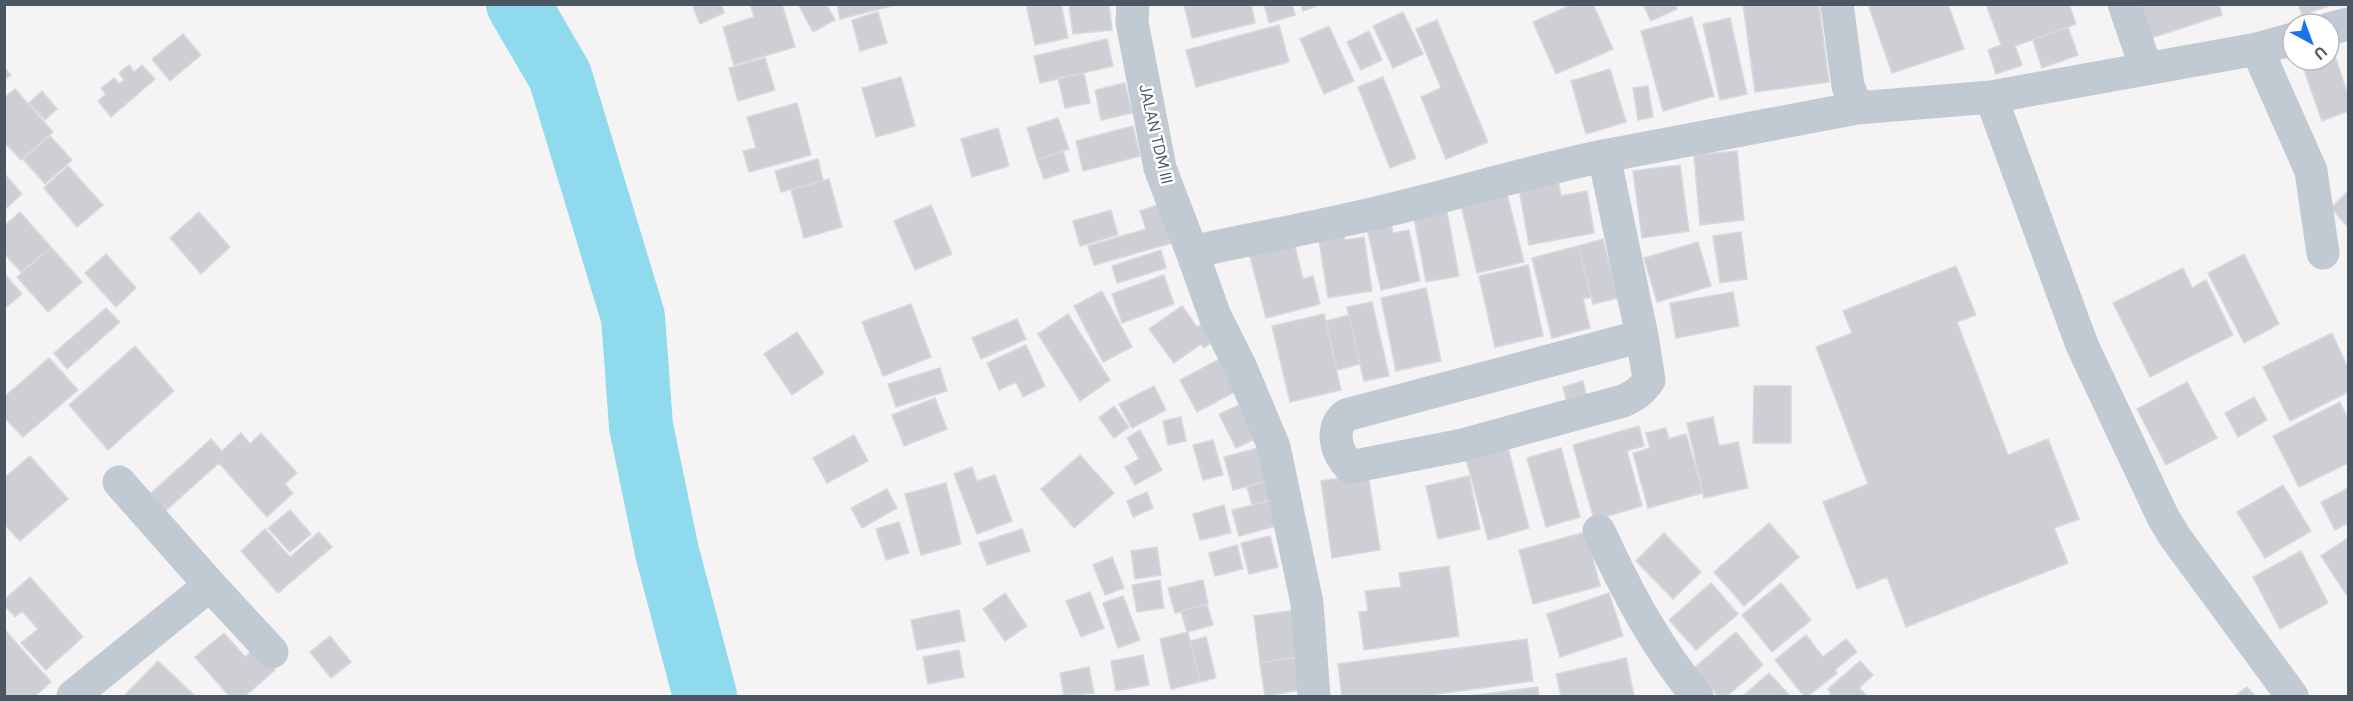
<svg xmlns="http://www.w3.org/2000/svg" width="2353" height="701" font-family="'DM Sans',sans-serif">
<rect width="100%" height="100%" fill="#f5f3f3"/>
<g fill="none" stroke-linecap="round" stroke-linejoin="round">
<path stroke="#90daee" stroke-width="64" d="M518,4L560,76L633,317L641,426L667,552L705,696"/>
</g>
<path fill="#cdcfd5" stroke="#d7d9de" stroke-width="1.5" d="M692,4H721L724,13L700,24Z
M750,4H782L795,47L734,65L723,27L754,17Z
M798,4H826L835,20L813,32Z
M837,4H892V6L840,19Z
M1026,4H1061L1068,38L1035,45Z
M1069,4H1109L1112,30L1073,34Z
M1184,4H1251L1255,23L1192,38Z
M1264,4H1292L1295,15L1269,23Z
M1301,4H1319V5L1303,11Z
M1573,4H1593L1613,49L1556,74L1533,22Z
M1643,4H1675L1677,9L1651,21Z
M1743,4H1819L1829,82L1755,92Z
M1868,4H1948L1964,49L1892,73Z
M1986,4H2069L2076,24L2015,46L2022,65L1996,74L1988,50L2001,45Z
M2140,4H2219L2222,15L2151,38Z
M2298,4H2334L2302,15Z
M878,12L887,43L860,51L852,20Z
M1403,12L1423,54L1393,68L1373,26Z
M1692,17L1714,96L1663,111L1641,31Z
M1730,18L1747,94L1720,100L1703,24Z
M1437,20L1488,142L1446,159L1421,97L1441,88L1416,29Z
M1279,25L1289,62L1196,87L1186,50Z
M1329,26L1354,81L1324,94L1300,39Z
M2068,27L2078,55L2042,68L2033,40Z
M1369,31L1382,60L1361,70L1347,42Z
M183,34L201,55L170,81L152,59Z
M1107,39L1113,66L1040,83L1034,56Z
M2335,56L2348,95V111L2322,121L2303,67L2329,60V58Z
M765,58L775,90L738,101L729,68Z
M129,65L134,72L142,65L155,79L111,117L98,101L106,94L101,88L114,78L119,84L124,80L119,73Z
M4,67L11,75L4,80Z
M1610,69L1626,122L1586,134L1571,81Z
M1084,73L1090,103L1065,108L1058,78Z
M901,77L915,126L876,137L862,88Z
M1383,77L1416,158L1390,168L1358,87Z
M1125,83L1132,113L1101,120L1095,90Z
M1648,86L1653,117L1638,120L1633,88Z
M15,89L53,132L21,160L4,142V98Z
M42,91L57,109L45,120L29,103Z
M797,103L811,155L749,172L743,151L756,148L747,117Z
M1058,118L1069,149L1037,160L1027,128Z
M1133,126L1140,156L1083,171L1076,141Z
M998,128L1009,166L972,177L961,139Z
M50,136L72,160L45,184L23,159Z
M1063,151L1069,171L1044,179L1037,160Z
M1737,151L1744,220L1700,225L1694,155Z
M818,159L823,181L781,192L775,171Z
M1680,165L1689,231L1642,238L1633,171Z
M68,166L103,205L77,227L44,188Z
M4,173L22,194L4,210Z
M1557,175L1561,196L1587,191L1594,233L1529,245L1518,183Z
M829,179L842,227L804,238L791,190Z
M2348,191V227L2331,208Z
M1507,194L1524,262L1477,273L1461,205Z
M1161,204L1172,243L1094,265L1088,246L1146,229L1140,211Z
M931,205L952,254L915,270L894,221Z
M1446,207L1459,276L1426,282L1413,213Z
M1111,210L1118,235L1080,246L1073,221Z
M20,212L51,247L21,272L4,253V226Z
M199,212L230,247L201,274L170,238Z
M1390,219L1393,233L1409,230L1420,281L1381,290L1366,224Z
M1343,230L1345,240L1364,237L1372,291L1328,298L1318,234Z
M1741,232L1747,279L1720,283L1713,236Z
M1603,239L1618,298L1593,304L1578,246Z
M1294,242L1303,279L1313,276L1320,304L1266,318L1249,253Z
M1698,242L1711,286L1657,302L1644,258Z
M1578,246L1591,297L1583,299L1590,328L1552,338L1532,258Z
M51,247L82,282L48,312L17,277Z
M1161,250L1166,268L1117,283L1112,266Z
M106,254L136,288L116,307L85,273Z
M2244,254L2279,324L2244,343L2208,273Z
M1528,265L1543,336L1495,347L1479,276Z
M1956,266L1976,315L1957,322L2008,455L2048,439L2079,519L2054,528L2068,563L1906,627L1887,577L1857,589L1823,502L1868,484L1816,347L1852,333L1843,311Z
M2183,268L2192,288L2206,280L2233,335L2150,377L2113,303Z
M4,273L22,294L4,309Z
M1164,275L1174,304L1122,323L1112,294Z
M1426,288L1441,361L1396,371L1381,298Z
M1102,291L1132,347L1103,362L1074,306Z
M1733,292L1739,326L1676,338L1670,303Z
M1372,302L1389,376L1364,381L1347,307Z
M911,304L931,357L883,376L862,322Z
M1182,306L1197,327L1207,320L1220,336L1204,348L1201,344L1174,363L1149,329Z
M106,308L120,322L67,369L54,353Z
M1068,314L1110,380L1080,401L1038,334Z
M1324,314L1341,390L1290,402L1272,326Z
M1349,315L1360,364L1337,370L1326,321Z
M1017,319L1026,339L981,359L972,338Z
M797,332L824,373L792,395L764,354Z
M2332,333L2348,368V392L2290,421L2263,367Z
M1026,345L1045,386L1023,397L1016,382L999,390L987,363Z
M135,346L174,391L108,450L69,405Z
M1227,355L1244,387L1197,412L1180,380Z
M49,358L78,390L23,437L4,417V397Z
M940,368L947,391L896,407L888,384Z
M1583,381L1588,402L1568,407L1563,387Z
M2187,382L2217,438L2166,465L2137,409Z
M1154,386L1166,410L1132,428L1119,404Z
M1754,386H1791V443H1753Z
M2254,397L2267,420L2238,437L2225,413Z
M935,398L947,429L904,446L892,415Z
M2340,402L2348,419V463L2299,487L2273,436Z
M1239,405L1255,439L1236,448L1219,414Z
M1114,406L1129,427L1114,438L1099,418Z
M1181,417L1186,441L1168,445L1163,421Z
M1713,417L1719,446L1738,442L1748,488L1704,498L1687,423Z
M1639,426L1644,446L1627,451L1642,506L1594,520L1573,445Z
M1666,428L1669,439L1686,434L1703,493L1648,508L1633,453L1650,448L1646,433Z
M1140,430L1162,470L1135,485L1125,467L1139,459L1127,438Z
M241,433L250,444L261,433L297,473L285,484L293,493L267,517L219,463L163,513L148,496L211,439L222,451Z
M854,435L868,461L827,483L813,458Z
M1213,440L1223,475L1203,480L1193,445Z
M1265,446L1274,479L1233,490L1224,457Z
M1508,448L1529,528L1488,540L1466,459Z
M1561,448L1580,517L1546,527L1527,458Z
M1080,455L1114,493L1074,528L1041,489Z
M30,456L68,499L20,541L4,524V478Z
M972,467L977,481L995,475L1012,521L977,534L954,474Z
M1368,474L1380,550L1332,558L1321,481Z
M1469,476L1480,529L1438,539L1426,486Z
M1267,481L1272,499L1252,505L1247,487Z
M946,483L961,544L921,555L905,494Z
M2283,485L2311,531L2265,558L2237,512Z
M2348,488V523L2335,530L2321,502Z
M887,489L897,508L862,528L851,508Z
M1147,492L1153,508L1133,517L1127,501Z
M1269,501L1276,526L1239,536L1232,510Z
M1224,505L1231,533L1200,540L1193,514Z
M290,510L311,534L290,552L268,528Z
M899,522L909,553L886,560L876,529Z
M1769,523L1799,557L1744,606L1714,572Z
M265,529L290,557L319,532L332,547L278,593L241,551Z
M1022,529L1030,551L987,565L979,543Z
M1586,532L1600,586L1533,604L1519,550Z
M1664,533L1701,572L1673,599L1636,561Z
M1270,536L1278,567L1249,574L1241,543Z
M2348,538V597L2321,556Z
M1237,545L1243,569L1215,576L1209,553Z
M1157,547L1161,575L1135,579L1131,551Z
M2301,551L2328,603L2280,629L2253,577Z
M1112,557L1124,588L1105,595L1093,565Z
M1449,566L1459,636L1364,650L1359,612L1368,611L1365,591L1401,587L1399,573Z
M30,577L83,637L46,670L21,643L38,629L22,611L15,617L4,605V600Z
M1160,580L1164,608L1137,612L1132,585Z
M1203,580L1208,604L1175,613L1168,588Z
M1711,583L1738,614L1696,650L1669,620Z
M1781,583L1811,620L1772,652L1742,615Z
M1090,592L1104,628L1081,637L1066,601Z
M1005,593L1027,626L1005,641L983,609Z
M1609,593L1623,636L1560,657L1547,614Z
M1123,596L1140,640L1118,648L1103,603Z
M1207,604L1213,625L1187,632L1181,611Z
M959,610L965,641L917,650L911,620Z
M1296,610L1303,656L1260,663L1254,616Z
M4,629L51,682L35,696H4Z
M1188,632L1200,682L1171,689L1160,639Z
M1736,632L1763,665L1727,696H1718L1694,668Z
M224,633L245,657L255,648L275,670L245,696H229L195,657Z
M1806,635L1823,657L1846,639L1857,652L1835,670L1837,673L1808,696H1804L1775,660Z
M330,636L351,662L331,678L310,652Z
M1206,637L1216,678L1200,682L1190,641Z
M1527,639L1533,681L1422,696H1342L1338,664Z
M959,650L964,677L928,684L923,657Z
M1143,655L1149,685L1116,691L1111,661Z
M1303,656L1307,689L1265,696L1260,663Z
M1626,658L1634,696H1561L1556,674Z
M158,661L195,696H124Z
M1860,661L1873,675L1859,688L1867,696H1828L1831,693L1828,689Z
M1089,667L1094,693L1064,696L1060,673Z
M1769,673L1790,696H1743Z
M1538,687L1539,696H1493V693Z
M2247,687L2255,696H2235Z
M1493,693V696H1468Z"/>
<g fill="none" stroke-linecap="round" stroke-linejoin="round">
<path stroke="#c1cad2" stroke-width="33" d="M1133,4L1132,22L1160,168L1192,252C1241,241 1291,232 1340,221C1429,203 1515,174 1604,156L1857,108L1991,97L2257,49L2293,39
M1837,4L1848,86L1857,108
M2124,4L2146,68
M2329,29L2348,24
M2257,49L2311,171L2323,253
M1991,97L2082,345L2163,517L2175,537L2292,696
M1604,156L1642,336L1649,380C1642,391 1634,396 1623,401L1463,445L1350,467C1336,453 1329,428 1346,415L1642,336
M1192,252L1215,316L1241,368L1274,447L1307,603L1314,696
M1599,531C1626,590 1656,647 1697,696
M210,585L272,652
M73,696L210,585L119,482"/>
</g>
<g text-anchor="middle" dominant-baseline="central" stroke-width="5" stroke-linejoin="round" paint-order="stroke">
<g font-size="16" fill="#4a5661" stroke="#fff">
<text transform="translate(1156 134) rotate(77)">JALAN TDM III</text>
</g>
</g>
<rect width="2353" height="701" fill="none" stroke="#4a5661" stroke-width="12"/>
<g transform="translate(2311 42) rotate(139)"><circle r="28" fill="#ffffff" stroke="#b7bbc0" stroke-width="1.5"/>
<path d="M0-4.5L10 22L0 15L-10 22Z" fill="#1a73e8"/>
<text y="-9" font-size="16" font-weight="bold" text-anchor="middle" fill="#4a5661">U</text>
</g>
</svg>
